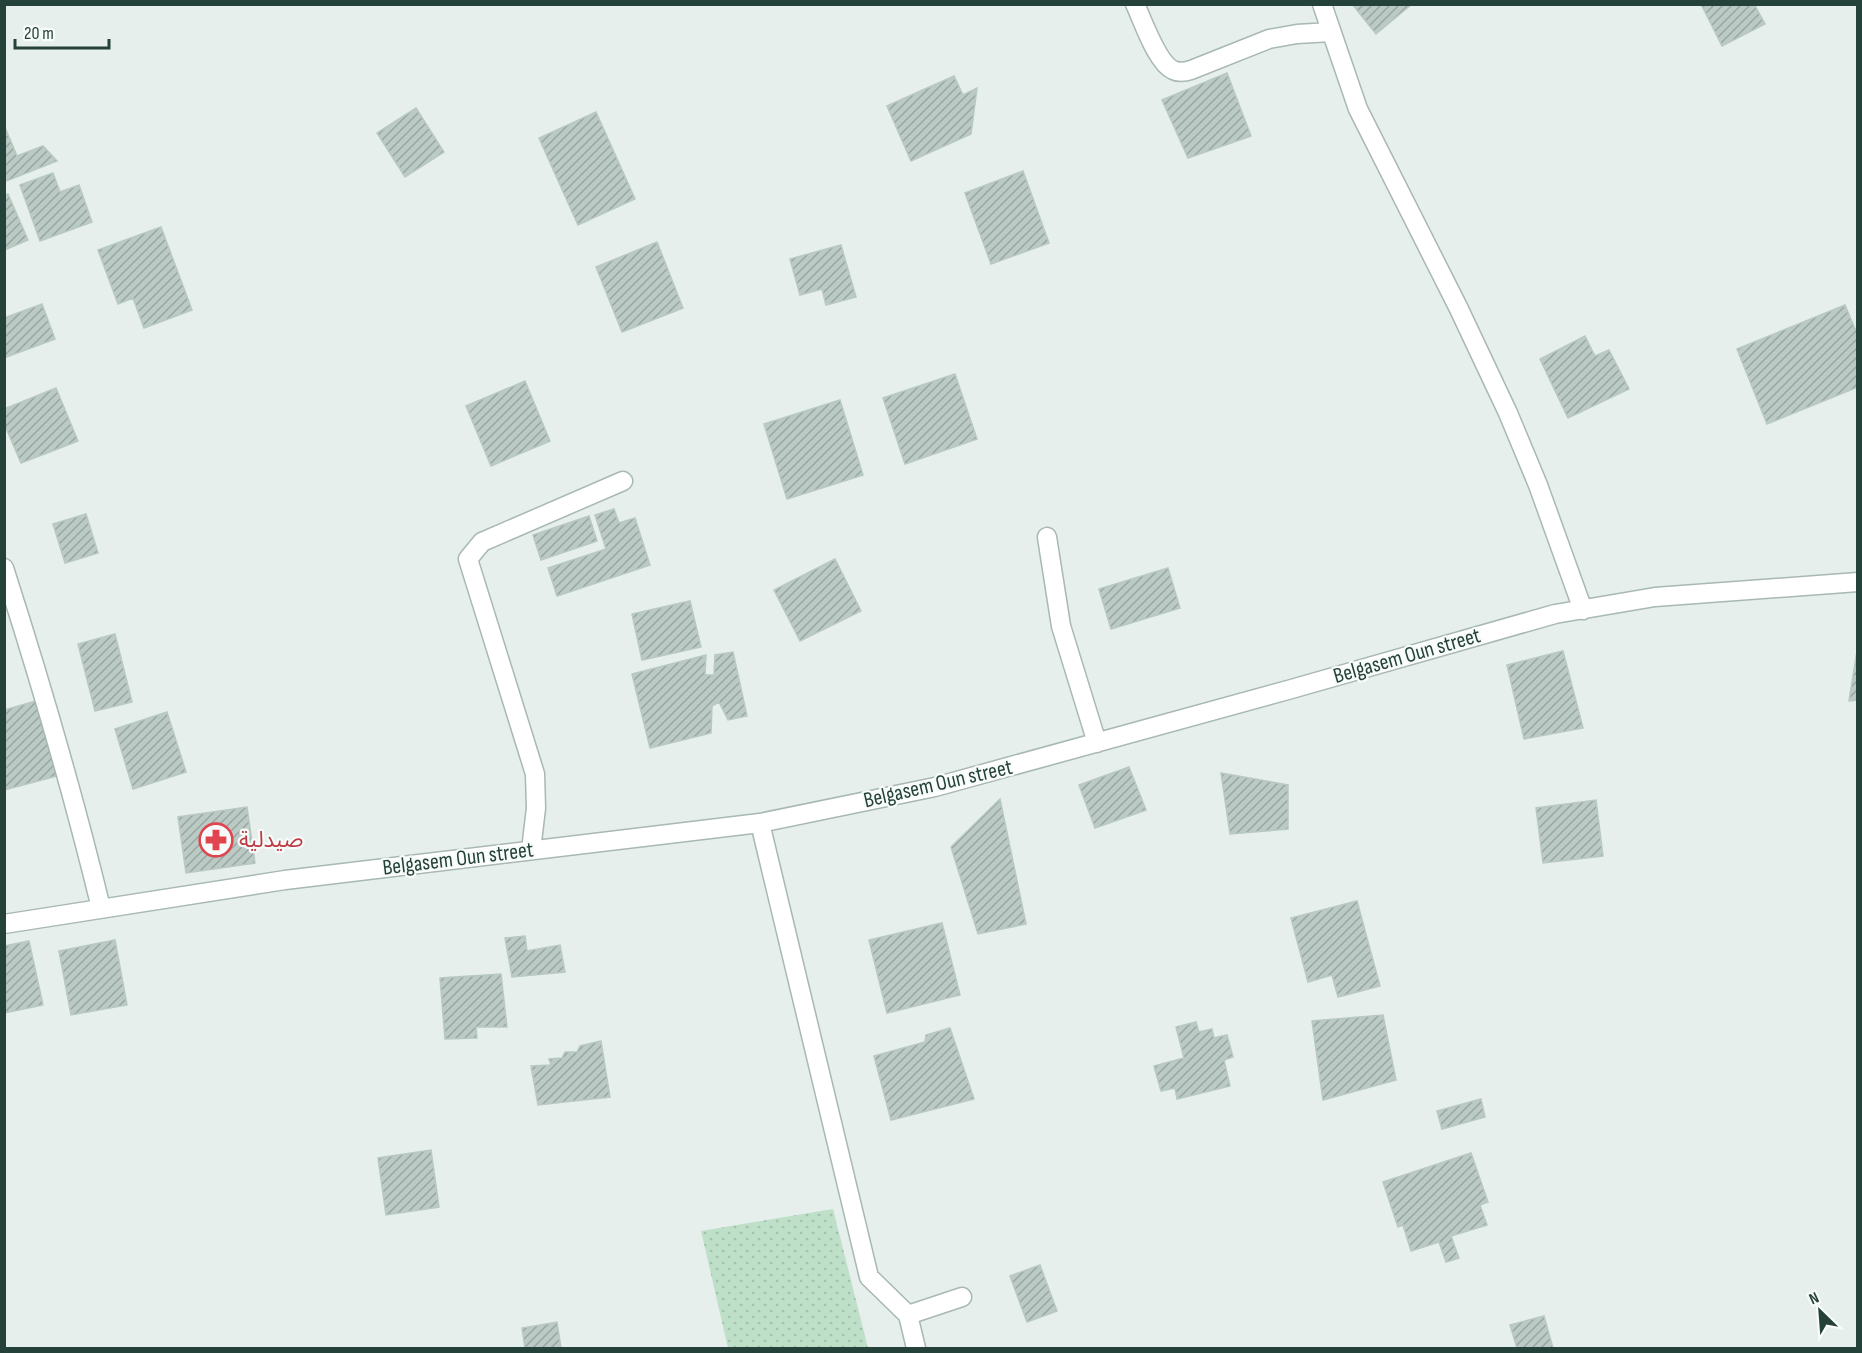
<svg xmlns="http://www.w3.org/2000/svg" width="1862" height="1353" font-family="'Sofia Sans Condensed','Noto Sans Arabic',sans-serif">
<defs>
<pattern id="grass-dots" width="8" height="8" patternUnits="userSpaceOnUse" patternTransform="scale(1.5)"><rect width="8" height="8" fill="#bfe0c8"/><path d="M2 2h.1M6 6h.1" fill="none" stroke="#a4c1ad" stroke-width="1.8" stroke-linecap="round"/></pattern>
<pattern id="building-hatch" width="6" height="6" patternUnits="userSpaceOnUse" patternTransform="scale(1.5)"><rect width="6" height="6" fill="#bbcac4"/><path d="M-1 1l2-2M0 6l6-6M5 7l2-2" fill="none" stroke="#98a6a0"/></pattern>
</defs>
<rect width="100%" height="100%" fill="#e6efeb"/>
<path fill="url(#grass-dots)" d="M833,1209L868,1348H728L701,1231Z"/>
<path fill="url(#building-hatch)" stroke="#b8c9c2" stroke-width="1.5" d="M1352,4H1412L1376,34Z
M1701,4H1754L1765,24L1722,46Z
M1227,73L1251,136L1188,158L1162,100Z
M954,76L963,95L977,88L971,134L911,161L887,106Z
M416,108L444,152L405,177L377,133Z
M596,112L635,199L578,225L539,138Z
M4,125L17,156L43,146L57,161L4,182Z
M1023,171L1049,243L991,264L965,193Z
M53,173L60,192L79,185L92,222L40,241L20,185Z
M8,194L28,240L4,250V195Z
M161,227L192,310L144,328L133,298L118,304L98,250Z
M657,242L683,308L622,332L596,267Z
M841,245L856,297L826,305L822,289L800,295L790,259Z
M42,304L55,339L4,358V318Z
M1845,305L1855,329L1858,328V387L1767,424L1737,349Z
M1585,336L1595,356L1609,350L1629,389L1568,418L1540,359Z
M955,374L977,439L905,464L883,398Z
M525,381L550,441L491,466L466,406Z
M56,388L78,441L21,463L4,423V409Z
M840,400L863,475L787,499L764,424Z
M614,509L619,523L635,518L650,565L557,596L548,568L606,549L595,515Z
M86,514L98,553L65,563L53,524Z
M589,516L597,541L541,560L533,535Z
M835,559L861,611L800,641L774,590Z
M1168,568L1180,608L1111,629L1099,589Z
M690,601L701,647L642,660L632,614Z
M115,634L132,702L95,711L78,644Z
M1563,651L1583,728L1524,739L1507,665Z
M1857,651L1858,700L1849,701Z
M733,652L747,716L728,720L719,702L712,706L711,733L650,748L632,674L706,655L705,675H714L715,655Z
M36,701L57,776L4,790V710Z
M167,712L186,772L133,789L115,729Z
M1129,767L1146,810L1095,828L1079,785Z
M1221,773L1288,785V829L1230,834Z
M1000,799L1026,924L978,934L951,847Z
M1596,800L1603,856L1543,863L1536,808Z
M247,807L255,863L186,873L178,817Z
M1357,901L1380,986L1338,997L1332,975L1308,982L1291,918Z
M942,923L960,995L887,1013L869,940Z
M525,936L527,951L560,945L565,972L512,977L505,938Z
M115,940L127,1005L71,1015L59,951Z
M29,941L43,1005L4,1013V946Z
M501,974L507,1027H476L477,1038L445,1039L440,978Z
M1383,1015L1396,1080L1323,1100L1312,1021Z
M1196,1022L1199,1032L1212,1029L1214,1038L1227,1035L1233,1057L1224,1060L1230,1086L1177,1099L1175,1088L1161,1091L1154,1066L1184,1058L1176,1027Z
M950,1028L974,1099L891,1120L874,1056L925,1042L926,1035Z
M601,1041L610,1097L538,1105L531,1066L551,1065L549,1059L562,1058L565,1052H577L580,1046Z
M1481,1099L1485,1117L1442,1129L1437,1111Z
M431,1150L439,1207L386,1215L378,1158Z
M1471,1153L1488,1202L1480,1205L1487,1225L1451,1236L1459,1258L1446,1262L1439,1242L1411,1251L1403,1225L1398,1227L1383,1182Z
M1040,1265L1057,1311L1027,1322L1010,1276Z
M1544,1316L1553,1348H1517L1510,1325Z
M557,1322L561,1348H525L522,1328Z"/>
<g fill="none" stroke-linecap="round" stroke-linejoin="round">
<g stroke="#a8b8b2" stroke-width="21">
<path id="minor" d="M1135,4C1143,21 1157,63 1173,70C1179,73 1185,72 1191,70L1269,39L1297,34L1331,32
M1322,4L1358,109L1458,307L1508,413L1538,485L1583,610
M1047,537L1061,626L1097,743
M4,568C40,680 73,793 101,908
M760,823L869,1277L908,1315
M531,850L536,808L535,774L468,559L482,542L623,481
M4,924L285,880L760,823L935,787L1288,690L1555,614L1655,597L1858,582
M916,1348L908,1315L962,1297"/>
</g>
<use href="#minor" stroke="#fff" stroke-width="18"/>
</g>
<defs>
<g id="pharmacy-ring" transform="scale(1.725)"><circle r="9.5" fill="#f7fbf9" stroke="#e0444e" stroke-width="1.5"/><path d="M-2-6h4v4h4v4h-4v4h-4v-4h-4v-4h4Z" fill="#e0444e"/></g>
</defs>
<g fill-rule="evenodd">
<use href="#pharmacy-ring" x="216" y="840"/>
</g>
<g text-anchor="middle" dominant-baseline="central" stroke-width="4.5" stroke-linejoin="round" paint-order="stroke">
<g font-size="22" fill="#24423a" stroke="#f7fbf9">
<text transform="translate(1407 656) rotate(-16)">Belgasem Oun street</text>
<text transform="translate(938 784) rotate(-13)">Belgasem Oun street</text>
<text transform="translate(458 859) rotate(-7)">Belgasem Oun street</text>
</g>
<g font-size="22" fill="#be3a42" stroke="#f7fbf9" text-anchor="start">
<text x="239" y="840">صيدلية</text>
</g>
</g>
<rect width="1862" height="1353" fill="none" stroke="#24423a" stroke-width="12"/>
<g transform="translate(1820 1311) rotate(335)" stroke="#f7fbf9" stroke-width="4.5" paint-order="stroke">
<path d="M0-4.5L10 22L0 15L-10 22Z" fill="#24423a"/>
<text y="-9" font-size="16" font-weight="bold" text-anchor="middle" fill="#24423a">N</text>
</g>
<path d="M15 39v9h94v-9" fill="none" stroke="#24423a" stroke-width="3"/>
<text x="24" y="39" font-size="18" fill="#24423a" stroke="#f7fbf9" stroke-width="4.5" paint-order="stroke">20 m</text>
</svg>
